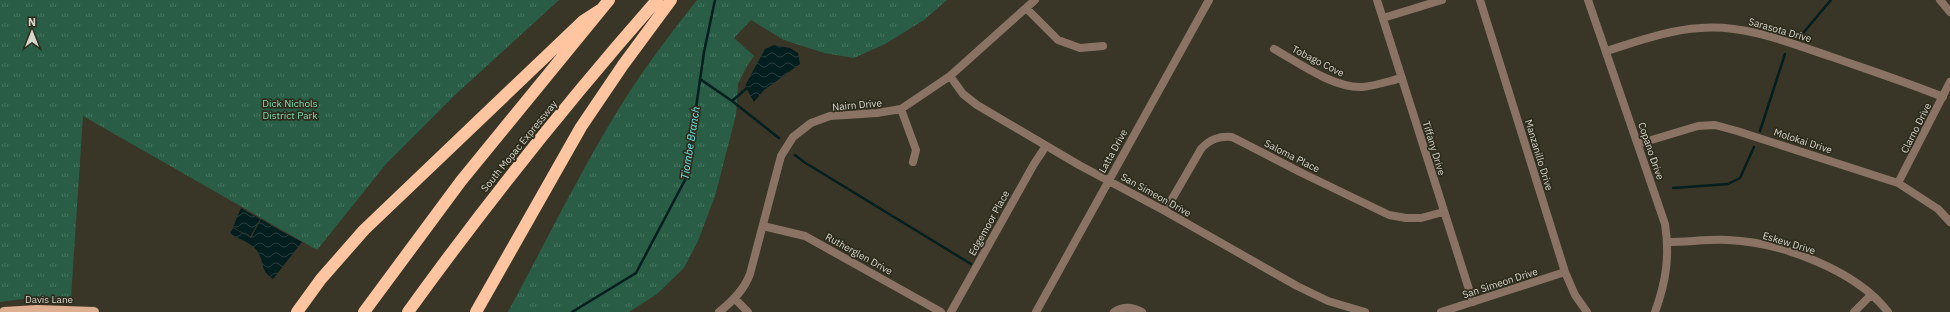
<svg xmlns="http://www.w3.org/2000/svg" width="1950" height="312" font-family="'IBM Plex Sans',sans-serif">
<defs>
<pattern id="grass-tufts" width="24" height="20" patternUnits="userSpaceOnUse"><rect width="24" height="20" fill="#295d46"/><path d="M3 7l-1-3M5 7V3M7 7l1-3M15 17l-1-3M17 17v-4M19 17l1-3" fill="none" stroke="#477460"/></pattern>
<pattern id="water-waves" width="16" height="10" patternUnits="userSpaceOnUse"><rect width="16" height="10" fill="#031e1f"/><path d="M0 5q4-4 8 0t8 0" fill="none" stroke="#273e3e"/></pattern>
</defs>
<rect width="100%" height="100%" fill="#393627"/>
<path fill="url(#grass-tufts)" d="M0,0H559L456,94L386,164L317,250L83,116L71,298H31L0,302Z
M697,0H947L924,20L885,44L854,58L824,53L784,40L751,20L734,38L754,56L747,66L738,84L736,115L715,196L698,241L684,268L657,294L629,312H508C548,238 585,161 630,91C651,59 674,29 697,0Z"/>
<path fill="url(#water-waves)" d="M774,45L790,48L798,53L800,64L764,90L754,102L745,86L765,49Z
M241,208L260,219L250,237L233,227Z
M261,219L281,231L278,236L281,231L302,242L273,279C260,270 265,266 259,254C254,244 240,239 230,234L233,228L251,238Z"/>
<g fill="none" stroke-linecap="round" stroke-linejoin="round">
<path stroke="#031e1f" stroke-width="2.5" d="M1798,39L1831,0
M700,79L732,101L779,138
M732,101L747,88
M1760,131L1785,54
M795,155L804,162L971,264
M1673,188L1728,184L1740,178L1754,147
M572,312L636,273L686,178L704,52L715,0"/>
<path stroke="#8a7364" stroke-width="8" d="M1377,0L1473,302
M1480,0L1565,272L1575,295L1587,312
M1588,0L1665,224C1670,256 1666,282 1655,312
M1940,0L1950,12
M1026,8L1058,40L1080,48L1103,46
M1383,18L1442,0
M1274,49C1299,63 1333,88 1362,87C1375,86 1389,81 1402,78
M1606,51C1636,42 1668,30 1700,28C1745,24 1790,43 1832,57C1869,70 1906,82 1943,97
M950,76L963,94L977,105L1079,165L1165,211L1297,286L1328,301L1365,312
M901,109L916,150L913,162
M1638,144L1698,126L1715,125L1737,131L1898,183L1938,209L1950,222
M1898,183L1950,82
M1165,211L1201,149C1210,139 1219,136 1232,137L1302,173L1389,215L1406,218H1421L1443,212
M763,226L805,236L941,312
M1668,242C1688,242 1708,239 1728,240C1780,242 1856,270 1888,312
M735,299L748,312
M719,312C733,301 744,290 750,274L781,156L793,137L811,123L830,116L877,113L901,109L950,76L1035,0
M951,312L1034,164L1046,146
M1036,312L1209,0
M1114,312C1123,306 1133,307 1142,312
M1441,312L1565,272
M1854,312L1871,295"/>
<path stroke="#ddae8f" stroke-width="10" d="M4,312L37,310L94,312"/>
<path stroke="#fec5a0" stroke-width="12" d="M297,312L321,279L364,230L583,21L600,10
M364,312L461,181L609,0
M408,312C486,204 569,100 657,0
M476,312L581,127L623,65L671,0"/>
</g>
<g text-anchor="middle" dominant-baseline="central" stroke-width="3.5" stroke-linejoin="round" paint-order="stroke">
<g font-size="10" fill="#d7d6cd" stroke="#2e2c1d">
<text transform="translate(1780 30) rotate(16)">Sarasota Drive</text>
<text transform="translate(1318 61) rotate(27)">Tobago Cove</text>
<text transform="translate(857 105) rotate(-5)">Nairn Drive</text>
<text transform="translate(1916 128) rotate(-63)">Clarno Drive</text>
<text transform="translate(1803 141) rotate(18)">Molokai Drive</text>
<text transform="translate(519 146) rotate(-51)">South Mopac Expressway</text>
<text transform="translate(1434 148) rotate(73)">Tiffany Drive</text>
<text transform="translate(1113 151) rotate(-61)">Latta Drive</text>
<text transform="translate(1651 151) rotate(71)">Copano Drive</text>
<text transform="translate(1539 155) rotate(73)">Manzanillo Drive</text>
<text transform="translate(1292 156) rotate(27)">Saloma Place</text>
<text transform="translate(1156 195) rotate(29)">San Simeon Drive</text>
<text transform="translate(989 223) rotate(-61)">Edgemoor Place</text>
<text transform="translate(1789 243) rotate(17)">Eskew Drive</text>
<text transform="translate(859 254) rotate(29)">Rutherglen Drive</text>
<text transform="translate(1500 283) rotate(-18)">San Simeon Drive</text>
<text x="49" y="299">Davis Lane</text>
</g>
<g font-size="10" fill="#7edeb2" stroke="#2e2c1d">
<text x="290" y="103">Dick Nichols<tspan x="290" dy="12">District Park</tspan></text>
</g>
<g font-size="11" font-style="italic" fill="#6eebef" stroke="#2e2c1d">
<text transform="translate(690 143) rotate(-81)">Tiombe Branch</text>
</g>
</g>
<g transform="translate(32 32)" stroke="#2e2c1d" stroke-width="3" paint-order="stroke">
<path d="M0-3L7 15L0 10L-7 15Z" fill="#d7d6cd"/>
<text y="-6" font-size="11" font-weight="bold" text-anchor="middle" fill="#d7d6cd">N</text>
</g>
</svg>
